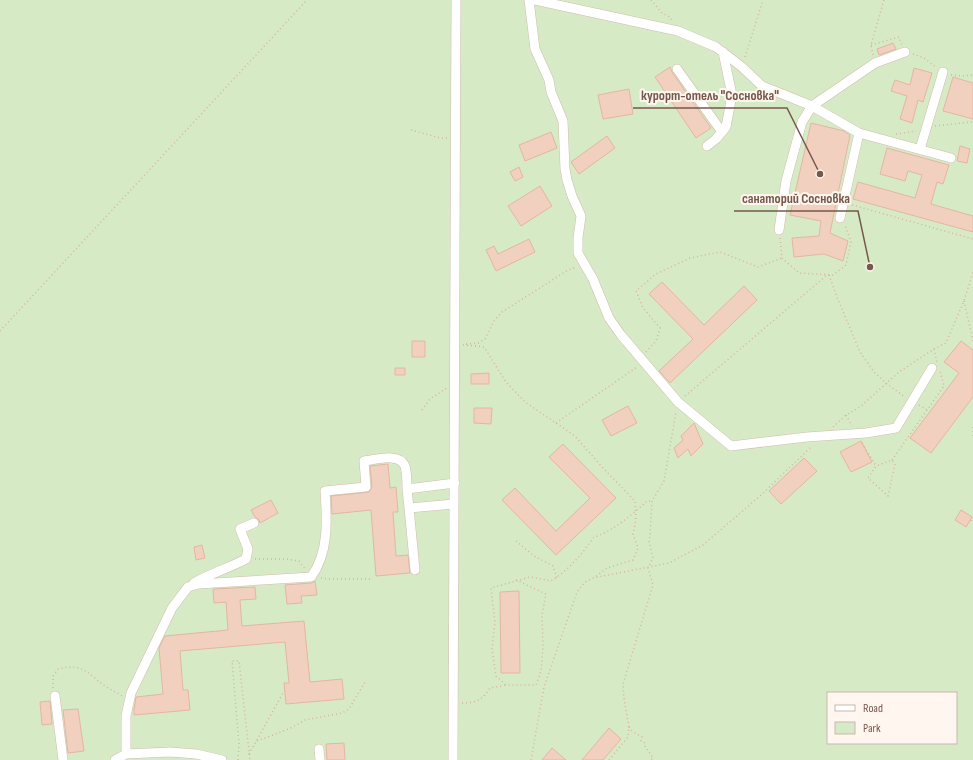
<svg xmlns="http://www.w3.org/2000/svg" width="973" height="760" font-family="'Sofia Sans Condensed',sans-serif">
<rect width="100%" height="100%" fill="#fcf3e8"/>
<path fill="#d7eac6" fill-rule="evenodd" d="M0,0H973V760H0ZM828,693H956V743H828Z"/>
<path fill="#f1d0c0" stroke="#e4b6a1" d="M893,43L896,49L879,55L877,49Z
M670,67L672,72L711,128L696,138L655,77Z
M914,68L932,73L923,102L918,100L912,123L900,119L907,96L891,91L895,80L910,85Z
M953,77L973,83V119L943,111Z
M629,89L633,114L603,119L598,95Z
M811,123L844,131L850,135L830,233L848,241L843,261L824,254L794,257L792,238L819,236L821,221L790,215Z
M551,132L557,148L525,161L519,145Z
M607,136L615,148L579,174L571,162Z
M960,146L970,149L967,163L957,161Z
M887,148L949,165L943,184L937,182L931,204L973,216V232L853,199L858,182L915,198L922,175L908,171L905,181L880,174Z
M519,167L523,177L515,181L510,172Z
M540,186L552,206L521,226L508,206Z
M529,239L535,252L496,271L486,250L494,246L498,254Z
M662,282L704,325L744,286L757,300L670,383L659,371L693,339L649,294Z
M412,341H425V357H412Z
M961,341L973,350V397L931,453L910,438L959,373L944,362Z
M395,368H405V375H395Z
M489,373V384H471V374Z
M628,406L637,423L611,436L602,420Z
M474,408H492L491,424L474,423Z
M694,423L703,444L691,456L688,449L678,458L674,448L683,440L681,436Z
M861,441L872,462L851,472L840,452Z
M563,444L616,498L556,555L502,500L515,488L556,531L590,498L549,457Z
M804,458L817,471L781,504L769,491Z
M388,464L390,488L396,487L398,512H393L396,556L408,555L410,573L376,576L371,510L332,514L331,496L369,492L372,487L370,466Z
M271,500L278,513L260,523L259,520L255,517L251,510Z
M961,510L972,517L966,527L955,520Z
M202,545L205,558L196,560L194,547Z
M315,581L317,595L301,596L302,603L287,604L285,585L311,583Z
M255,587L256,599L240,600L242,626L304,621L310,682L342,679L344,699L286,704L284,683H289L285,642L180,651L183,690H188L190,710L134,715V710L136,697L163,694L159,648L165,636L228,630L226,602L214,603L213,589Z
M519,591L520,673H501L500,592Z
M50,701L52,724L42,725L40,702Z
M78,709L84,751L68,753L63,710Z
M609,728L621,739L603,760H582Z
M344,743L345,760H327L326,744Z
M552,748L566,760H542Z"/>
<g fill="none" stroke-linecap="round" stroke-linejoin="round">
<g stroke="#d0bcb0" stroke-width="10">
<path id="minor" d="M529,0L535,49L549,80L551,92L563,121L565,169L567,180L572,196L581,216L578,238V253L593,279L609,318L621,335L678,402L731,446L807,437L866,433L896,428L932,368
M535,0L678,31L716,47L742,67L762,86L812,106L859,133L840,218
M677,69L722,132
M859,133L951,158
M707,146L716,139L726,127L732,95L723,52
M920,149L943,72
M779,230L786,181L802,122L812,106L875,63L905,52
M454,504L409,508L407,489L455,483
M409,508L415,570
M194,583C211,573 229,568 246,559L248,549L240,529L254,523
M55,696L63,760
M319,749L320,760
M115,760L126,754
M222,760L196,754L170,752L126,754V716L131,693L172,608L188,587L199,584L311,577C329,553 327,520 325,491L366,487L364,461C375,460 399,452 405,466C407,473 407,482 407,489
M453,760L456,0"/>
</g>
<path stroke="#d7b3a3" stroke-width="1.5" stroke-dasharray="1 3" stroke-linecap="butt" d="M651,0L662,13L670,17L672,21
M871,45L899,37L902,45
M913,54L924,58L936,67
M873,55L871,45L884,0
M745,57L763,0
M951,75L963,76L973,75
M935,126L971,122L973,119
M411,130L440,138H448
M896,134L916,131
M852,205L973,239
M780,238L782,258L799,273L833,275L846,265L851,242L845,225
M829,275L837,297L860,352L874,372L887,384L905,397
M964,301L973,341
M0,331L307,0
M466,344L478,343L485,339L494,321L502,312L568,270L577,267
M463,345L484,347L506,382L525,402L575,436L602,467L635,501L636,520L633,534L638,548L633,560L607,568L595,577
M463,345L479,346
M934,349L937,362
M646,352L656,341L660,328L643,308L636,291L656,274L690,258L720,252L758,267L782,258
M685,396L827,275
M919,405L927,410
M422,410L430,399L447,388
M846,415L852,426
M556,423L637,367
M833,427L846,415L860,407L899,372L934,349L946,343L964,301L973,272
M973,427V437
M862,443L876,466L868,478L888,496L895,464L892,460L876,466
M892,460L944,386L940,371
M971,521L973,517
M516,541L534,556L553,566L557,578
M255,559H286L299,561L305,569
M321,578L329,579H373
M516,580L546,594L542,615L543,646L541,671L536,685H506L496,676L492,649L495,622L491,588L530,577L551,581C569,570 582,554 594,537C612,532 633,514 647,501H652
M53,688V676L58,669C85,662 89,676 108,688C113,691 118,693 122,696
M462,703C477,703 482,700 490,688L506,685
M629,727L632,731L642,737L641,741L645,743V746L653,758L651,760
M257,741L291,728L305,720L342,713L349,709L365,682
M249,754L283,693
M238,760L239,744L232,661H239L250,760
M531,760L544,687L577,592L585,582L593,578L669,563L703,545L760,496L812,446
M609,760L628,737L629,727L624,699L623,684L653,585L648,568L653,558L649,541L650,536L652,501L664,481L676,412"/>
<use href="#minor" stroke="#fff" stroke-width="9"/>
</g>
<path fill="none" stroke="#76584c" stroke-width="1.5" d="M820 174L787 108H633M870 267L858 211H734"/>
<g fill="#76584c" stroke="#fff7ef" stroke-width="1.5">
<circle cx="820" cy="174" r="4"/>
<circle cx="870" cy="267" r="4"/>
</g>
<g font-size="14" text-anchor="middle" font-weight="bold" fill="#76584c" stroke="#fff7ef" stroke-width="4" stroke-linejoin="round" paint-order="stroke">
<text x="710" y="100">курорт-отель "Сосновка"</text>
<text x="796" y="203">санаторий Сосновка</text>
</g>
<rect x="827" y="692" width="130" height="52" fill="#fff7ef" stroke="#c8b7ae"/>
<rect x="835" y="705" width="20" height="6" fill="#ffffff" stroke="#c8b7ae"/>
<text x="863" y="712" font-size="12" fill="#76584c">Road</text>
<rect x="835" y="722" width="20" height="12" fill="#d7eac6" stroke="#c8b7ae"/>
<text x="863" y="732" font-size="12" fill="#76584c">Park</text>
</svg>
